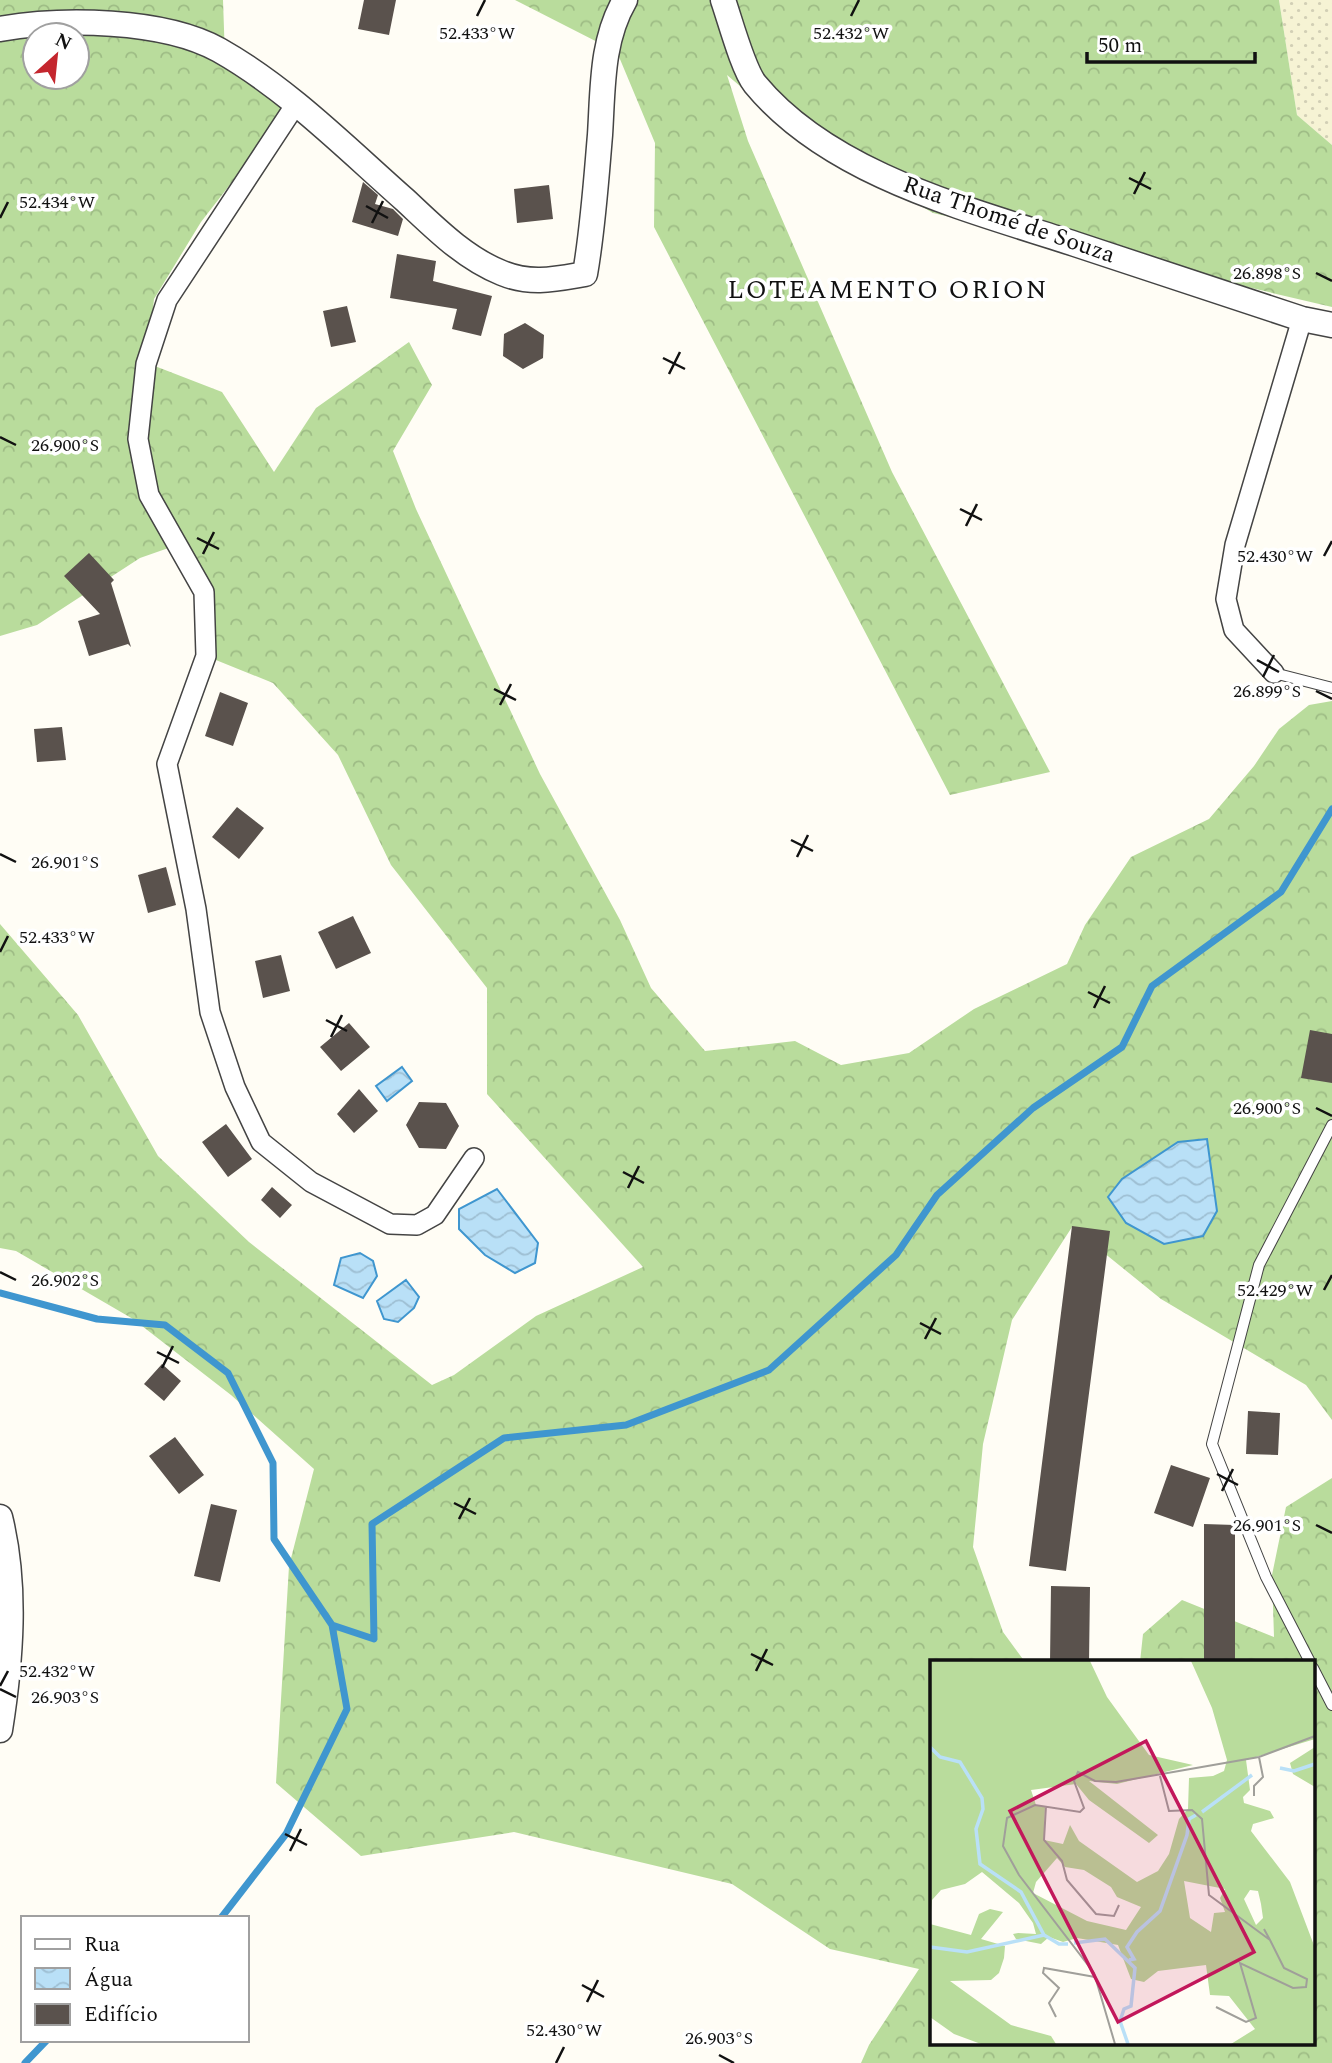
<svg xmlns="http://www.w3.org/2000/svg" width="1332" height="2063" font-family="Spectral,serif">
<defs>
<pattern id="farmland-dots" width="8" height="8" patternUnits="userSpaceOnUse" patternTransform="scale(1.75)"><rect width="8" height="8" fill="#f6f3d4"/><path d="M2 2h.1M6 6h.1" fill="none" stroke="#d2cfb5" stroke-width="1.8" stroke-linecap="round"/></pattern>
<pattern id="forest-crowns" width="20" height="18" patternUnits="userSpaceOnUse" patternTransform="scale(1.75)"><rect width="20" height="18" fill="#b9dc9c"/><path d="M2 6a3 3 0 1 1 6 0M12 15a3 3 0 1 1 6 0" fill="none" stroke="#9ebc85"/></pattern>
<pattern id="water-waves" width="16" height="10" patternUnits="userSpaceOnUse" patternTransform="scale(1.75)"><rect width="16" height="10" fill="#b9e0f7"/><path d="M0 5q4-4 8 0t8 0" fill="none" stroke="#9ebfd3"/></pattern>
</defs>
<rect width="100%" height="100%" fill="#fffdf5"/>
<path fill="url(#farmland-dots)" d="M1279,0H1332V145L1297,115Z"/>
<path fill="url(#forest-crowns)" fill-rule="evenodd" d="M0,0H223L225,58L287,111L201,222L154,299L147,363L222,392L274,472L316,408L409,342L432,385L393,451L416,509L540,774L620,920L651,988L705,1051L795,1041L841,1065L909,1053L974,1009L1067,964L1085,925L1131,857L1209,819L1254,766L1279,729L1309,705L1332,701V1420L1306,1385L1161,1299L1072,1227L1012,1320L983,1444L973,1547L1003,1632L1025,1662H931V2044H1313V1662H1140L1143,1634L1182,1600L1274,1637L1272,1575L1286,1507L1332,1478V2063H861L869,2045L919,1969L830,1949L732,1884L514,1832L361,1856L276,1783L289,1566L314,1469L231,1395L133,1319L16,1251L0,1248V924L78,1015L158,1156L249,1242L432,1385L454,1375L536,1316L643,1267L487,1094V988L391,865L338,755L273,683L206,656L204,592L177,545L140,558L37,625L0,636ZM35,35H77V77H35Z
M515,0H1279L1297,115L1332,145V307L933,213L795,133L727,75L748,141L892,472L1050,772L950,795L654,227L655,143L617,52Z"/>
<path fill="url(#water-waves)" stroke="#3f96cf" stroke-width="2" d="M402,1067L412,1081L387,1101L376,1086Z
M1207,1139L1217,1211L1203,1236L1164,1244L1126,1223L1108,1197L1122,1179L1178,1142Z
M497,1189L538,1243L535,1263L515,1273L485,1255L459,1229V1209Z
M360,1253L373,1261L377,1276L363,1298L334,1285L341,1258Z
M406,1280L419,1297L414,1308L398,1322L384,1319L377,1301Z"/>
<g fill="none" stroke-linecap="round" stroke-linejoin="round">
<path stroke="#3f96cf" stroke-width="7" d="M0,1293L97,1319L165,1325L228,1373L273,1463L274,1539L332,1625L347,1709L286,1834L221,1918
M332,1625L374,1639L372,1524L504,1438L626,1425L769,1370L896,1255L937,1195L1033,1108L1122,1047L1152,986L1281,892L1332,809
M25,2063L47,2040"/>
</g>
<path fill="#5a524d" d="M364,0H396L389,35L358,29Z
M363,182L378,195L375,204L393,209L403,219L398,236L352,222Z
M549,185L553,219L517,223L514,189Z
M397,254L436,261L433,281L492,296L481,336L452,329L457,309L390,298Z
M347,306L356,342L331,347L323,311Z
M525,323L544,335L543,358L523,369L503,356L504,334Z
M89,553L114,580L111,583L131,647L128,644L89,656L78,621L100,614L64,576Z
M220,692L248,703L233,746L205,736Z
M62,727L66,760L37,762L34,729Z
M237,807L264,828L239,859L212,837Z
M166,867L176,905L148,913L138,875Z
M353,916L371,953L336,969L318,932Z
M281,955L290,991L263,998L255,961Z
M349,1023L370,1047L341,1071L320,1047Z
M1310,1030L1332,1034V1083L1301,1078Z
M359,1089L378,1111L354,1133L337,1114Z
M419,1102L446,1103L459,1126L446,1149L419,1148L406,1125Z
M226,1124L252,1159L228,1177L202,1142Z
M272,1187L292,1205L280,1218L261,1200Z
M1072,1226L1110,1231L1066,1571L1029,1566Z
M162,1364L181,1381L164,1401L144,1384Z
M1248,1411L1280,1413L1278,1455L1246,1454Z
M175,1437L204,1475L179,1494L149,1456Z
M1171,1465L1210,1478L1193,1527L1154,1513Z
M211,1504L237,1510L220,1582L194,1576Z
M1204,1524L1235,1525V1662H1204Z
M1051,1586L1090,1587L1089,1662H1050Z"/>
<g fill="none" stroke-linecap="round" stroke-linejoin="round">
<g stroke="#444" stroke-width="12">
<path id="service" d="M1274,673L1332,688
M1310,1662L1266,1577L1212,1444L1259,1265L1332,1125
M1313,1668L1332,1705"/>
</g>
<g stroke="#444" stroke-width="22">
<path id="minor" d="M296,104L167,300L146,364L138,439L149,495L204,592L206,656L167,764L196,909L210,1012L235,1087L261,1142L311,1182L390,1224L417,1225L435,1215L474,1158
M1274,673L1234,630L1226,599L1235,545L1302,319"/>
</g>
<g stroke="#444" stroke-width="27">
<path id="tertiary" d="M723,0C730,20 743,69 755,84C830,175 968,209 1075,244C1150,269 1226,294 1302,319L1332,325
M0,29C62,18 163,19 219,50C288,89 346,148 405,200C434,227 464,258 502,273C531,285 556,279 585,274C593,228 596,182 600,135C603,89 601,41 625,0
M0,1517C17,1586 11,1660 0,1730"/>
</g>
<use href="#service" stroke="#fff" stroke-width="10"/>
<use href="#minor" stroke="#fff" stroke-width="19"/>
<use href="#tertiary" stroke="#fff" stroke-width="24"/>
</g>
<path fill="none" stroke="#111" stroke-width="2.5" d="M477,16L485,0M851,16L859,0M1129,178L1151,189M1134,194L1145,172M366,206L388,218M0,218L8,202M372,223L383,201M1316,273L1332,281M663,358L685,369M669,374L680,352M0,437L16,445M960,509L982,520M966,526L977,504M197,538L219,549M203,554L214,532M1324,556L1332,541M1257,660L1279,672M1263,677L1274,655M494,689L516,700M1316,691L1332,699M500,705L511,684M791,840L813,851M0,854L16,862M797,857L808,835M0,952L8,936M1088,992L1110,1003M1094,1008L1105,986M326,1020L347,1031M331,1037L342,1015M1316,1108L1332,1116M623,1172L644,1183M628,1188L639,1166M0,1272L16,1280M1324,1290L1332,1275M920,1323L941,1334M925,1339L936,1318M157,1352L179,1363M162,1368L173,1346M1217,1474L1238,1485M1222,1491L1233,1469M454,1503L476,1514M459,1519L470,1498M1316,1525L1332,1533M751,1654L773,1665M756,1671L767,1649M0,1686L8,1671M0,1689L16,1697M285,1834L307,1845M290,1851L301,1829M582,1985L604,1997M587,2002L598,1980M719,2055L734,2063M556,2063L564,2047"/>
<g text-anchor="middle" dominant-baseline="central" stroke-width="7" stroke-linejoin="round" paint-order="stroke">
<g font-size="24" fill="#111" stroke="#fff">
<text transform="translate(1009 220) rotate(19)">Rua Thomé de Souza</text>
</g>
<g font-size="26" letter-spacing="2" fill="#111" stroke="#fff">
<text x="888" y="290">LOTEAMENTO ORION</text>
</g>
</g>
<g transform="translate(930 1660)">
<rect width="385" height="385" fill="#fffdf5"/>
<path d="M0,1H160L177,37L219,95L263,105L187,124L159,121L228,175L219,183L159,140L146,124L101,130L106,145L115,147L114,180L133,184L140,165L149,181L207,222L228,211L239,194L249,159L258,149L259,118L283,116L294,111L297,100L282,48L261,1H385V79L316,100L320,130L313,137L314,143L340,151L344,158L323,164L321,171L360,222L385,288V384H301L325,369L299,336L280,335L276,305L228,311L214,322L201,319L188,285L147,278L133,282L119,277L111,284L86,279L83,274L88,273L106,274L103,263L89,243L52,212L35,224L11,230L2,240L0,264L41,275L49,254L60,249L73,252L51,279L75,286L74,298L69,313L61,320L20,321L81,365L121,376L126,384H51L24,374L0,357ZM127,198L135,207L154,210L181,227L187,237L211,247L196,270L157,261L103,233L106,222ZM254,221L295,229L290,238L295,252L284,253L281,272L260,258ZM320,230L328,231L331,244L333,258L326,265L314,239ZM385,87V127L363,114L360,103Z" fill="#b9dc9c" fill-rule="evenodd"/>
<path fill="none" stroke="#b9e0f7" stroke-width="3.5" d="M0,87L10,97L30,102L52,138L53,149L46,169L50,204L91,232L114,275L129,284H138M350,108L364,111L385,104M272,152L322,115M144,283L175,279L205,308L201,346L194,349L190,361L198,384M0,287L37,292L114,275M199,300L204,299L197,287L207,272L230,251L257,175L259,159L266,155"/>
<path fill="none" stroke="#a09f9a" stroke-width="2" d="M230,116L239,151L262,150L272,159L279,235L340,280L334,269M324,136V126L333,117L329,97M116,146L114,180L132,201L137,220L166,254L184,256L189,245M286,347L316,362L326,358L310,303L363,328L376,327L377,319L354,308L340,280M126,357L119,343L129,328L113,313L114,308L165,317M185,384L164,313L89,215L73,186L77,158L105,145L150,152L154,148L144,121L148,112L165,121L186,122L329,97L385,76"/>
<path fill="#c2185b" fill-opacity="0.15" stroke="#c2185b" stroke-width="3.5" d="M216,81L324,292L188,362L80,151Z"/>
<rect width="385" height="385" fill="none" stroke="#111" stroke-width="3.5"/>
</g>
<g font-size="18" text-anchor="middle" fill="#111" stroke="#fff" stroke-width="7" stroke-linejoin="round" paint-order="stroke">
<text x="477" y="39">52.433°W</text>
<text x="851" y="39">52.432°W</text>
<text x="57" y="208">52.434°W</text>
<text x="1267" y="279">26.898°S</text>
<text x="65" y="451">26.900°S</text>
<text x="1275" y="562">52.430°W</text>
<text x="1267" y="697">26.899°S</text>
<text x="65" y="868">26.901°S</text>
<text x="57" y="943">52.433°W</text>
<text x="1267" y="1114">26.900°S</text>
<text x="65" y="1286">26.902°S</text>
<text x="1275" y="1296">52.429°W</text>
<text x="1267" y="1531">26.901°S</text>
<text x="57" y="1677">52.432°W</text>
<text x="65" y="1703">26.903°S</text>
<text x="564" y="2036">52.430°W</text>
<text x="719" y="2044">26.903°S</text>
</g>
<rect x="21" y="1916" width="228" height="126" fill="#ffffff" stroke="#a0a0a0" stroke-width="2"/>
<rect x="35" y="1939" width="35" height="10" fill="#ffffff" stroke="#a0a0a0" stroke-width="2"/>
<text x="84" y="1951" font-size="21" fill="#111111">Rua</text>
<rect x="35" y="1968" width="35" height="21" fill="url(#water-waves)" stroke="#a0a0a0" stroke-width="2"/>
<text x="84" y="1986" font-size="21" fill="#111111">Água</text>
<rect x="35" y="2004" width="35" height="21" fill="#5a524d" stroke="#a0a0a0" stroke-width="2"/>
<text x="84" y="2021" font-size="21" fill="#111111">Edifício</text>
<g transform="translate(56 56) rotate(27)"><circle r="33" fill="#ffffff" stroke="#a0a0a0" stroke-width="2"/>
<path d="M0-5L12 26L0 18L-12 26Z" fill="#c4262e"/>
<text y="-10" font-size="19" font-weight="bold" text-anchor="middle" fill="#111111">N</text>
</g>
<path d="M1087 52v10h168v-10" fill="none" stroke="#111111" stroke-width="3.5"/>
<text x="1098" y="52" font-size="21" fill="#111111" stroke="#ffffff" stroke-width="5" paint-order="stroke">50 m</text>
</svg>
